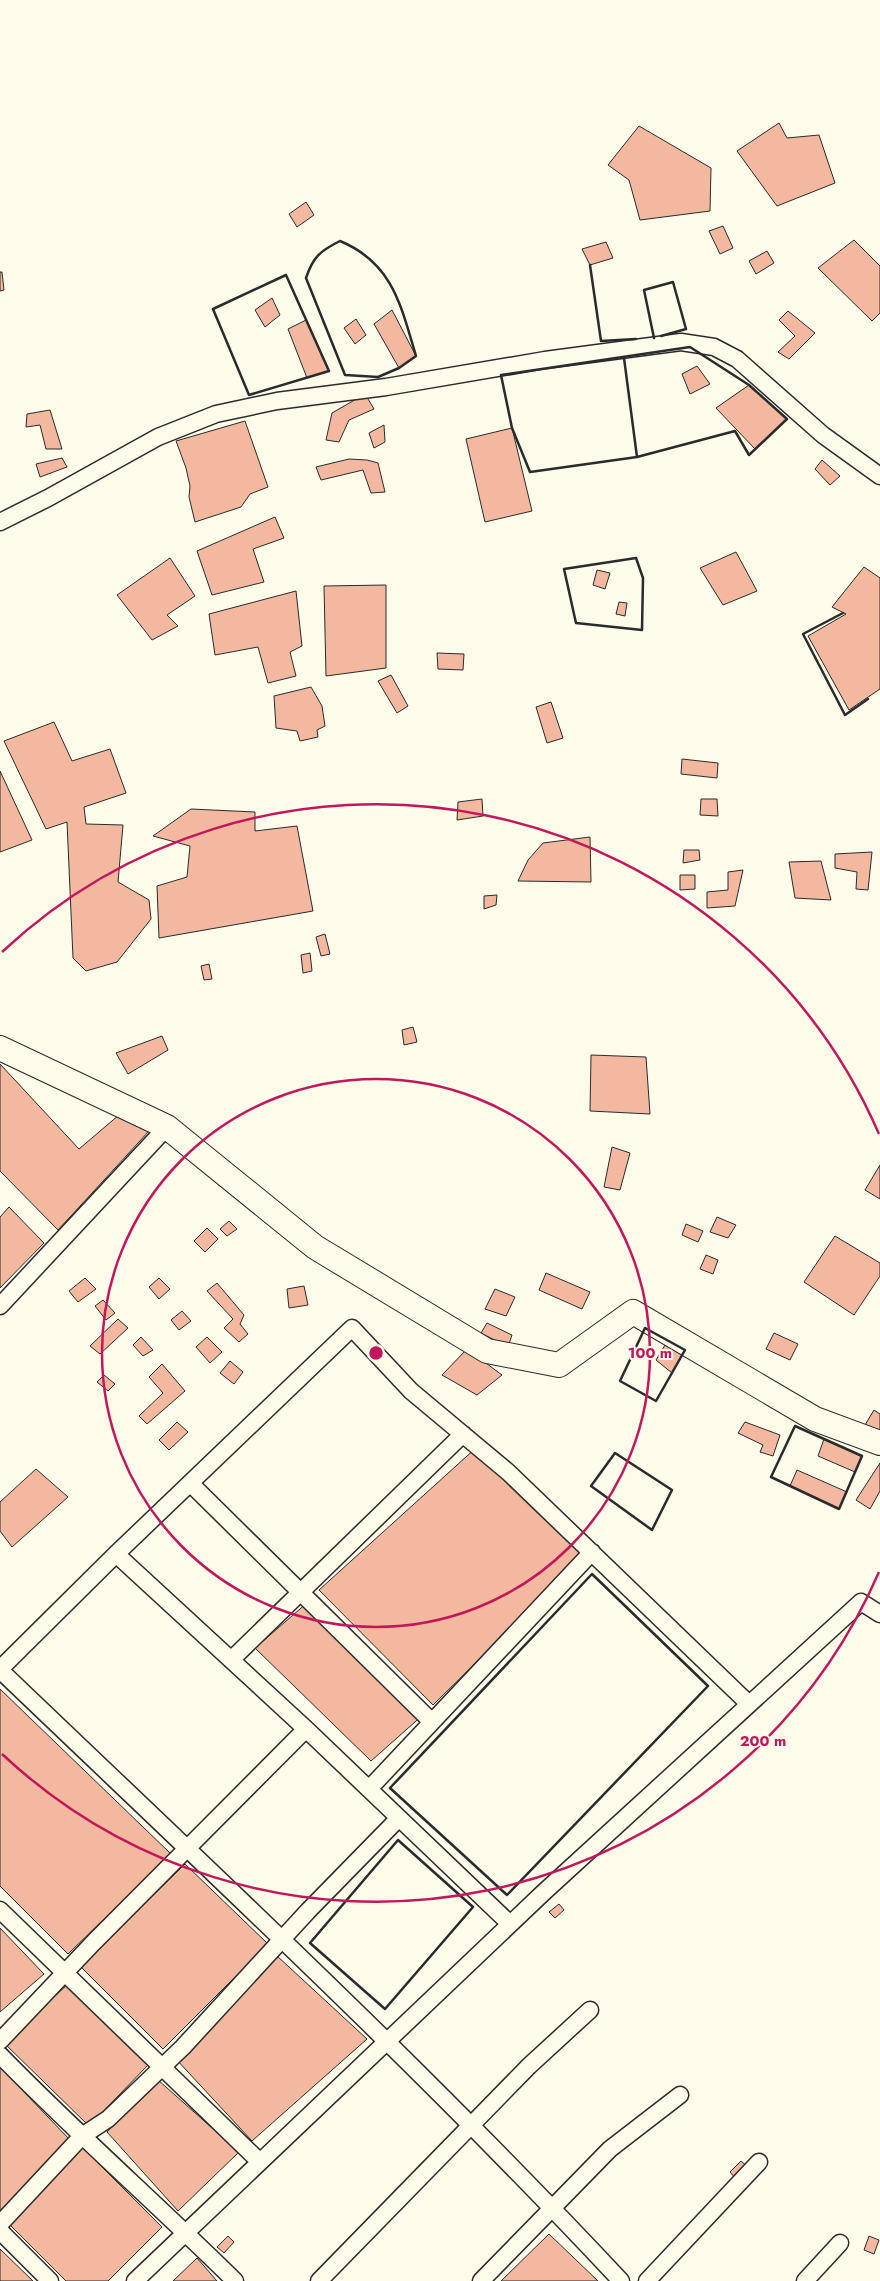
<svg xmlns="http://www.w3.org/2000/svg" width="880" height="2281" font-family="Jost,sans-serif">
<rect width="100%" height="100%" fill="#fdfbea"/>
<path fill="#f2b8a0" stroke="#2b2b2b" d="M779,123L787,138L819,135L835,183L777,206L737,151Z
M639,126L711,168L710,211L640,220L629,180L608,165Z
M306,202L314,215L297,227L289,214Z
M723,226L733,248L720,254L709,231Z
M854,240L880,266V313L872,321L818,268Z
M606,242L613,258L590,265L582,249Z
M767,251L774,263L756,274L749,261Z
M0,272H2L4,290L0,291Z
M272,298L280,315L265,327L255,310Z
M392,310L416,356L399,368L374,324Z
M788,311L815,333L789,359L778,352L795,336L779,320Z
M356,319L366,335L355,344L344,328Z
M306,320L329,371L307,378L288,329Z
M697,366L710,384L690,394L682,374Z
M749,385L787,419L755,449L716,408Z
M365,394L374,409L349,420L339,442L326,440L332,413Z
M50,410L62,449H46L40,425L26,427L27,414Z
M245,421L268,487L250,494L241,507L195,522L189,497L190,486L186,468L176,441Z
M384,425L385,442L374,448L369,433Z
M512,428L532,511L485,522L466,439Z
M62,458L67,467L40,477L36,464Z
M349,459L367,460L378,463L385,492L371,493L363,470L321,480L316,467Z
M822,460L840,476L830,485L815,469Z
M275,517L284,538L253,549L264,582L212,595L197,551Z
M736,552L757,591L723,605L700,568Z
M170,558L195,596L167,615L178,626L152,640L117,595Z
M864,567L880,578V689L849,710L808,636L846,614L832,607Z
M597,570L610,573L605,589L593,585Z
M386,585V668L326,676L324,586Z
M296,591L302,646L290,652L296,676L268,683L258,647L215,655L209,614Z
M619,602L627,603L625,616L616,614Z
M437,653L464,654L463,670L438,669Z
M391,675L408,706L397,713L378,681Z
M311,687L322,706L325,726L317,730L318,737L300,741L297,731L276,728L274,696Z
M551,702L563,738L547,743L536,707Z
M54,722L72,761L110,749L126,793L84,807L86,824L123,825L118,882L149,900L151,919L117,962L86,971L73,958L67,822L46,829L4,741Z
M682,759L718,763L717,778L681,774Z
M0,771L32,840L0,852Z
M482,799L483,816L457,820L458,802Z
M701,799H717L718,816L700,815Z
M191,809L255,812V831L297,826L313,911L159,938L157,886L187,877L190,846L153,836Z
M590,837L591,882L518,881L528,860L543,843Z
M684,850H699L700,860L683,863Z
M872,852L868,890L856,889L857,872L835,868V854Z
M821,861L831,900L795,898L789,862Z
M743,870L735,906L707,908V892L728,890V872Z
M680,875H695V889L680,890Z
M497,895L496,905L484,909V896Z
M325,934L330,954L321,956L316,937Z
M310,953L312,971L303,973L301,955Z
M209,964L212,979L204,980L201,966Z
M413,1027L417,1042L404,1045L402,1030Z
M162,1036L168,1050L128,1074L116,1053Z
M591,1055L646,1057L650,1114L590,1111Z
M0,1064L79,1149L126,1109L150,1130L58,1230L0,1171Z
M612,1147L630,1153L620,1190L604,1187Z
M880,1165V1199L865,1190Z
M9,1207L44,1243L0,1288V1217Z
M717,1217L736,1225L728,1238L710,1232Z
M229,1221L237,1229L227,1236L220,1229Z
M686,1224L703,1231L698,1242L682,1235Z
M207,1228L218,1239L205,1252L194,1241Z
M835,1236L880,1263V1276L854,1315L804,1282Z
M706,1255L718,1260L713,1274L700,1269Z
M546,1273L590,1292L582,1309L539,1290Z
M85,1278L96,1289L78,1302L69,1291Z
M159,1278L170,1289L159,1299L149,1287Z
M217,1283L244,1315L240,1324L248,1334L239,1342L224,1328L233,1319L207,1291Z
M304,1286L308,1305L289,1308L287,1289Z
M495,1289L515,1297L506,1316L485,1309Z
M103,1300L115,1313L106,1320L95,1306Z
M182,1311L191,1321L179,1330L171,1320Z
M118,1319L128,1328L100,1354L90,1346Z
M487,1323L512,1335L508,1347L481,1333Z
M774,1333L798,1344L790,1360L766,1349Z
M141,1337L153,1350L143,1356L133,1345Z
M207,1337L222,1352L210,1363L196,1347Z
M668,1340L685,1350L672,1373L656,1360Z
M467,1349L502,1375L477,1395L442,1375Z
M230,1361L243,1372L234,1384L220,1373Z
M162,1364L185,1391L147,1424L139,1416L163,1393L149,1377Z
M104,1375L115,1384L108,1391L97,1382Z
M874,1410L880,1414V1436L865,1425Z
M177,1422L188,1432L169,1450L159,1440Z
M745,1422L780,1435L773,1456L760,1452L763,1445L738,1433Z
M824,1439L862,1456L855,1472L818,1456Z
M477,1447L586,1554L433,1705L319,1590Z
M880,1463V1491L870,1509L856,1500Z
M36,1469L68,1497L12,1547L0,1531V1502Z
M797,1470L847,1492L839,1509L790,1486Z
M308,1602L424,1714L371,1761L255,1648Z
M0,1689L171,1854L68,1954L0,1886Z
M185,1864L268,1944L163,2049L80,1966Z
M559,1904L564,1910L555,1918L549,1912Z
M0,1928L44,1974L0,2012Z
M276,1955L367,2039L252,2141L175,2058Z
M68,1984L148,2065L89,2126L4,2043Z
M0,2067L71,2141L0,2216Z
M157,2079L239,2152L178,2211L107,2132Z
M82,2147L162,2227L108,2281H66L7,2222Z
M741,2161L749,2168L737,2180L730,2172Z
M549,2234L598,2281H501Z
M228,2236L234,2242L224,2253L217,2247Z
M869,2236L879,2240L874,2254L864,2250Z
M0,2249L33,2281H0Z
M197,2258L217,2281H173Z"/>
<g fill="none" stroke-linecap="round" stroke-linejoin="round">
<g stroke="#2b2b2b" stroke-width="19">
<path id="street" d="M0,522L48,498L158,437L216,414L277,401L386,387L545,360L681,342L714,347L737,359L823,435L880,476
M0,1306L167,1127
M190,1483L432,1722
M116,1554L306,1729L510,1924
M231,1660L463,1434
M0,1669L116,1554L352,1328L411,1391L508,1472L749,1704
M0,1670C210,1871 423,2069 621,2281
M369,1789L592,1552
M0,1910L260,2162
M0,2041L94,1942L306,1729
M0,2055C76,2133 158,2205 235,2281
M0,2224L82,2136L108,2119L183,2047L308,1911L399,1818
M0,2231L50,2281
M135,2281L543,1893L861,1602L880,1614
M319,2281L529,2066L590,2010
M481,2281L610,2149L680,2095
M647,2281L759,2162
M805,2281L840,2243"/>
</g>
<g stroke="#2b2b2b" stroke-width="26">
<path id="secondary" d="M0,1048L167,1127L315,1247L487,1351L559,1365L633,1312L815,1419L880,1443"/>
</g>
<use href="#street" stroke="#fdfbea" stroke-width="16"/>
<use href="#secondary" stroke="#fdfbea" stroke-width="24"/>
<path stroke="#2b2b2b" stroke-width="2.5" d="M340,241C393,263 401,306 416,356L399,368L378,377L345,375L306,278C313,257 320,251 340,241Z
M590,265L601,341L636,339
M286,275L329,371L249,395L213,309Z
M654,338L644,290L673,282L686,329L661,336
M690,347L749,385L787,419L749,455L735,431L637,457L530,472L512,428L501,375Z
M624,358L637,457
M636,558L643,578L642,630L576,623L564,569Z
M843,613L803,634L845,715L868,699
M645,1328L685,1350L656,1401L620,1381Z
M795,1426L862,1456L839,1509L771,1477Z
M615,1453L672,1490L652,1530L591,1486Z
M592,1574L708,1686L507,1895L390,1788Z
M398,1840L473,1907L385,2009L310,1943Z"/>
</g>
<g fill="none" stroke="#c2185b" stroke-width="2.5">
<circle cx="376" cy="1353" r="274"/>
<path d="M879 1572A548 548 0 0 1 2 1754M2 952A548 548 0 0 1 879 1134"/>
</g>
<circle cx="376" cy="1353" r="8" fill="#c2185b" stroke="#fdfbea" stroke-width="2.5"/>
<g font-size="15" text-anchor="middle" font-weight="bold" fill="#c2185b" stroke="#fdfbea" stroke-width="4" stroke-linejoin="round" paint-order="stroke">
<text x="650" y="1358">100 m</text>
<text x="763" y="1746">200 m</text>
</g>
</svg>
